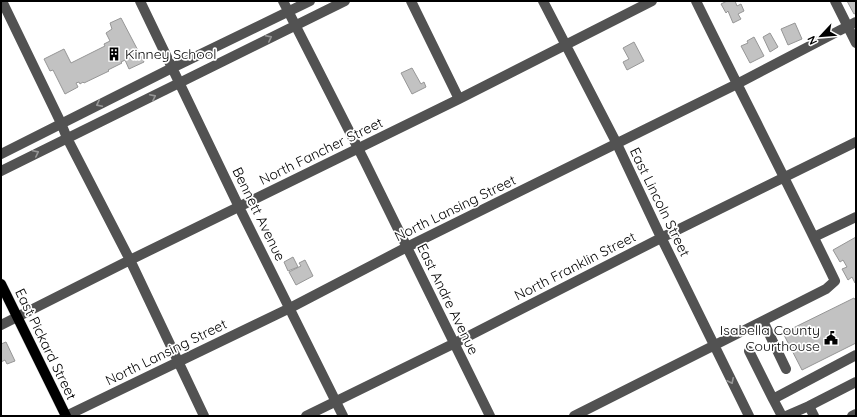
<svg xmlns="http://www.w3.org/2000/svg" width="857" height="417" font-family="Quicksand,sans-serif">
<rect width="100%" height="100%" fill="#fff"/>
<path fill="#c2c2c2" stroke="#969696" d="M727,1H735L737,6L741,4L744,11L738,14L741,19L733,23L728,11L726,13L721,4Z
M847,1H856V13L854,14Z
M121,18L144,62L129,69L125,60L121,62L122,63L108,70L109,71L84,83L83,82L80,84L79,82L76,83L78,87L65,94L53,70L50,71L44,59L64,49L71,63L105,46L104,44L110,41L106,33L112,29L110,23Z
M795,23L802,39L788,45L781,29Z
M770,33L778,47L770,52L763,37Z
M754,37L764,56L750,63L741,46L748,43L747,41Z
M634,42L644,61L627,70L623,62L629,59L623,48Z
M412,68L421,84L424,82L426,87L412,94L401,73Z
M856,237V282L855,283L852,277L848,280L842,269L847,267L843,260L840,262L833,250Z
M293,257L298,267L288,271L284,262Z
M305,260L313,276L296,285L289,272L301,266L299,263Z
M854,298L856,301V343L802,370L783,333Z
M6,342L15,361L7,364L5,360L1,362V344Z"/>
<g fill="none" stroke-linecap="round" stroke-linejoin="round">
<g stroke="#dbdbdb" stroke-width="11">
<path id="major" d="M1,284L66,416"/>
</g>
<path stroke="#525252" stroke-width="10" d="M2,1L61,123L67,138L130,260L204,416
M140,1L239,207L343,416
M283,1L365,162L490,416
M411,1L459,99
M543,1L617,144L658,231L749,416
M835,1L856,43
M1,154L172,68L310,1
M1,171L345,1
M814,237L856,217
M763,321L786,369
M1,325L130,260L459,99L652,1
M749,351L773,399
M809,406L814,416
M66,416L290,308L407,247L737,84L856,22
M306,416L455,343L661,238L856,142
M574,416L826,289L835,281C790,187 742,95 696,1
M782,416L773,399L856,355
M786,416L809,406L856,382
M852,416L856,414"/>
<use href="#major" stroke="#000" stroke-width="10"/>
</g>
<defs><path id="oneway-chevron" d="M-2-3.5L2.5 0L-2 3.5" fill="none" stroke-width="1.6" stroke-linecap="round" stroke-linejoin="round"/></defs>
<g stroke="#979797">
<use href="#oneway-chevron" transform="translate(269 38) rotate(-27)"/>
<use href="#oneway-chevron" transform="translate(153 97) rotate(-26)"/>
<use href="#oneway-chevron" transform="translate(99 104) rotate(153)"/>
<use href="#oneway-chevron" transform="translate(36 153) rotate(-27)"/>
<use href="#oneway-chevron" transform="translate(731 381) rotate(64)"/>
</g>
<defs>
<g id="building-bare" transform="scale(1.08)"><path d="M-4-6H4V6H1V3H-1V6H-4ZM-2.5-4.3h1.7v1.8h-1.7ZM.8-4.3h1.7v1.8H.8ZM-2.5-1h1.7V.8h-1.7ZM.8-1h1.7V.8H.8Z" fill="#000" stroke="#fff" stroke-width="2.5" paint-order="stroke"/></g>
<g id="civic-bare" transform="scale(1.08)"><path d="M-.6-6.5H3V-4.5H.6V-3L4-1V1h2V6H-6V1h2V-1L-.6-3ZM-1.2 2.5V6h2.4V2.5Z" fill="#000" stroke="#fff" stroke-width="2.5" paint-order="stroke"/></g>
</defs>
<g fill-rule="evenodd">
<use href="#building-bare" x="114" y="54"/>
<use href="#civic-bare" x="831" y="338"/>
</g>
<g text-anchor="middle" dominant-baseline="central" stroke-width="3.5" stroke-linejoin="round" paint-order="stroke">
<g font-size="14" fill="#000" stroke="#fff" text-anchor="start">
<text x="125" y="54">Kinney School</text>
<text x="820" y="330" text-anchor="end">Isabella County<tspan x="820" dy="16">Courthouse</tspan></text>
</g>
<g font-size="14" fill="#000" stroke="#fff">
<text transform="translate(321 151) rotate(-26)">North Fancher Street</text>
<text transform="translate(660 202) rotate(64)">East Lincoln Street</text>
<text transform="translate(455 208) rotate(-26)">North Lansing Street</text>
<text transform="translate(259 214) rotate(64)">Bennett Avenue</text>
<text transform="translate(575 266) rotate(-27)">North Franklin Street</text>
<text transform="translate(448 299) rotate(64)">East Andre Avenue</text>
<text transform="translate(46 344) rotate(64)">East Pickard Street</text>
<text transform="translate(166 352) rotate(-26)">North Lansing Street</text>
</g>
</g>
<rect width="857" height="417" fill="none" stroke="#000000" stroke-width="4"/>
<g transform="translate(821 36) rotate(244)" stroke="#ffffff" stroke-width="3" paint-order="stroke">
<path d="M0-3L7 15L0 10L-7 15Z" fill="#000000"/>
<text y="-6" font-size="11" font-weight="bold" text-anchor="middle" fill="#000000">N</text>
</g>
</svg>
